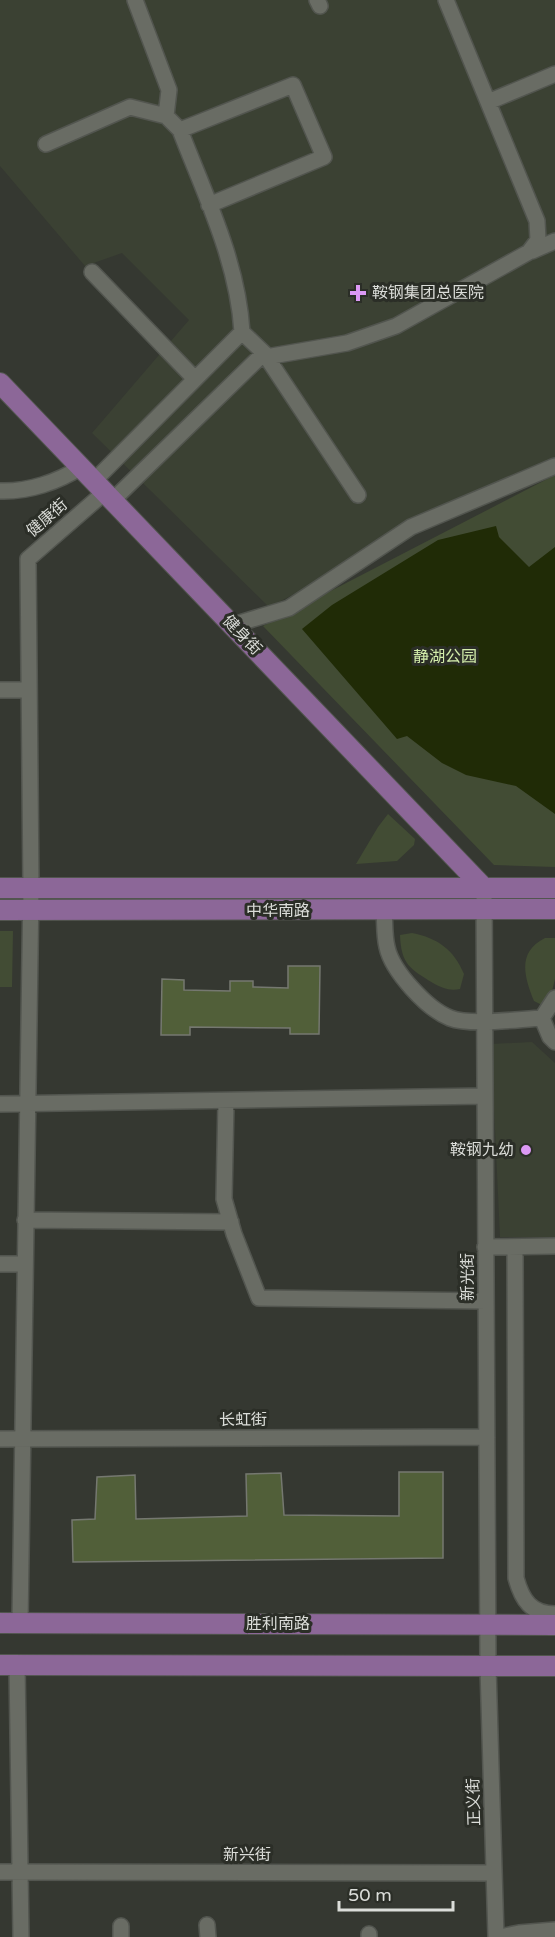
<svg xmlns="http://www.w3.org/2000/svg" width="555" height="1937" font-family="'Varela Round','Noto Sans SC',sans-serif">
<rect width="100%" height="100%" fill="#353831"/>
<path fill="#3b4133" d="M0,0H555V461L269,607L92,433L189,320L122,253L85,266L0,166Z
M532,1042L555,1063V1237H500L491,1044Z"/>
<path fill="#424c34" d="M555,475V867L494,865L263,626Z
M388,814L415,839L414,845L397,861L356,864L378,827Z
M0,931H13L12,987H0Z
M412,933C438,938 454,950 464,974L460,989C449,991 442,988 433,983C410,969 401,964 400,935Z
M545,938H555V979L549,1003L544,1006L534,1001C524,976 517,952 545,938Z"/>
<path fill="#202b06" d="M496,526L499,537L529,567L555,547V814L516,786L466,775L442,763L407,736L397,739L302,629L332,605L438,540Z"/>
<path fill="#515f39" stroke="#757870" stroke-width="1.5" d="M288,966H320L319,1034H290V1028L190,1027V1035H161L162,979L184,980V990L230,991V981H253V987L288,988Z
M399,1472H443V1558L73,1562L72,1520L95,1519L97,1477L135,1475L136,1519L247,1516L246,1474L281,1473L284,1515L399,1516Z"/>
<g fill="none" stroke-linecap="round" stroke-linejoin="round">
<g stroke="#52554f" stroke-width="18">
<path id="minor" d="M135,0L169,90L166,116
M317,0L320,6
M488,102L555,74
M180,130L293,85L324,157L209,205
M46,144L130,107L166,116L180,130C205,195 238,262 242,332L264,353L358,495
M532,251L555,241
M92,272L195,379
M266,357L347,343L396,326L529,252L538,240L537,221L446,0
M95,480L242,332
M0,491C28,492 58,482 81,467
M113,500L264,353
M233,625L289,608L411,527L555,466
M0,690H28
M484,888L488,1667L496,1937
M384,910C385,922 384,935 387,947C392,971 427,1009 450,1018C471,1026 519,1019 542,1018L555,998
M542,1018L550,1037L555,1042
M226,1101L224,1199L234,1234L259,1298L486,1301
M0,1104L484,1096
M25,1220L231,1222
M485,1247L555,1246
M515,1247L516,1578C522,1600 531,1614 555,1614
M0,1264H25
M0,1439L487,1437
M20,1623L31,888L28,559L105,492
M17,1665L21,1937
M0,1872L494,1873
M207,1925L208,1937
M121,1926V1937
M369,1934V1937
M500,1937L519,1933L555,1930"/>
</g>
<g stroke="#52554f" stroke-width="22">
<path id="major" d="M0,383L484,888
M0,888H555
M0,910L555,909
M0,1623L555,1625
M0,1665L555,1666"/>
</g>
<use href="#minor" stroke="#696c64" stroke-width="15"/>
<use href="#major" stroke="#8c6798" stroke-width="20"/>
</g>
<g fill="#dc99f4" stroke="#2b2e27" stroke-width="2">
<path d="M355 284h6v6h6v6h-6v6h-6v-6h-6v-6h6z"/>
<circle cx="526" cy="1150" r="6"/>
</g>
<g text-anchor="middle" dominant-baseline="central" stroke-width="6" stroke-linejoin="round" paint-order="stroke">
<g font-size="16" fill="#dbddd9" stroke="#2b2e27" text-anchor="start">
<text x="372" y="293">鞍钢集团总医院</text>
<text x="514" y="1150" text-anchor="end">鞍钢九幼</text>
</g>
<g font-size="16" fill="#dbddd9" stroke="#2b2e27">
<text transform="translate(47 518) rotate(-41)">健康街</text>
<text transform="translate(242 635) rotate(46)">健身街</text>
<text x="278" y="911">中华南路</text>
<text transform="translate(468 1277) rotate(-90)">新光街</text>
<text x="243" y="1420">长虹街</text>
<text x="278" y="1624">胜利南路</text>
<text transform="translate(474 1802) rotate(-92)">正义街</text>
<text x="247" y="1855">新兴街</text>
</g>
<g font-size="16" fill="#d3edab" stroke="#2b2e27">
<text x="445" y="657">静湖公园</text>
</g>
</g>
<path d="M339 1901v9h114v-9" fill="none" stroke="#dbddd9" stroke-width="3"/>
<text x="348" y="1901" font-size="18" fill="#dbddd9" stroke="#2b2e27" stroke-width="4.5" paint-order="stroke">50 m</text>
</svg>
